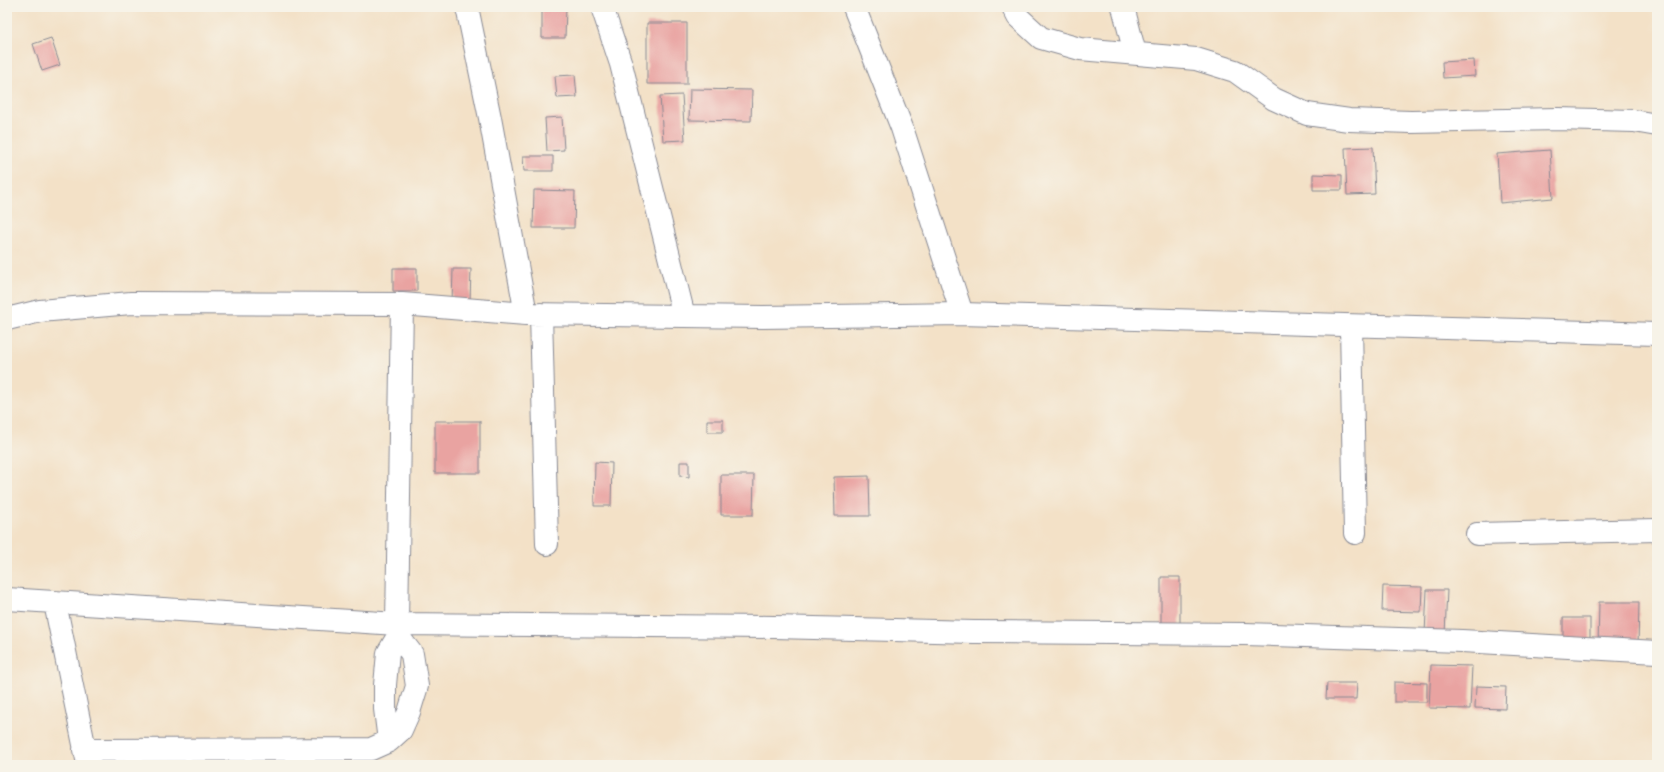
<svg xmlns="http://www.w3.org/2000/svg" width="1664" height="772" font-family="Caveat,sans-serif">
<rect width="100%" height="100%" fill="#f7f3e8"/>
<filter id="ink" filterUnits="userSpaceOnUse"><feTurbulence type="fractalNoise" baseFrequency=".025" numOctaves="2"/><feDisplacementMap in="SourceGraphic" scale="8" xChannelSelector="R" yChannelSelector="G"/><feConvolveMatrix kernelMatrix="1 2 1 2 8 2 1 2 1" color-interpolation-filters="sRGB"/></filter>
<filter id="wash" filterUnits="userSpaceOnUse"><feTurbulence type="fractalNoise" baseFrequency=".012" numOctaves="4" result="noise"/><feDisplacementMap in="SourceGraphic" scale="16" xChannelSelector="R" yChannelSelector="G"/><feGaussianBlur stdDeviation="0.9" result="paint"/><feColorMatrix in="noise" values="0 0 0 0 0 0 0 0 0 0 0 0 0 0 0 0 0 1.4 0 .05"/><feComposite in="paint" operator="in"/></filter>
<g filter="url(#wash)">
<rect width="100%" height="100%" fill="#f3e1c7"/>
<g id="blocks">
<path fill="#e9a3a1" d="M542,7H566L565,38H542Z
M647,23H687V84H647Z
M51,38L60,65L42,71L33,44Z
M1474,60L1475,76L1443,78L1442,62Z
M575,75L577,97L557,98L555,76Z
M690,89L752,90L751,121L689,120Z
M682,95L685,140L663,141L660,96Z
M562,117L564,150L547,151L545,118Z
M1373,147L1375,194L1347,195L1345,148Z
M1550,150L1553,198L1500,203L1497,154Z
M523,156H553V171H524Z
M1313,174L1342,175V190H1313Z
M534,190L575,191L574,228H533Z
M393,268H417V291H393Z
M453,269H471L470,302H452Z
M707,420H723V432H707Z
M435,421H480V473H435Z
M595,462L612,463L611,506H594Z
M680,462H689V477L680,476Z
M721,475H754L753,515H721Z
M869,476L870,516H835L834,477Z
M1161,577H1180V628H1161Z
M1383,586L1422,587L1421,612L1382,611Z
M1427,590H1447L1445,634H1425Z
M1599,602H1639L1638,648L1598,647Z
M1563,618H1590V642H1563Z
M1431,665L1472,666L1470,709L1429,708Z
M1394,682L1427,683V702H1394Z
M1327,683H1357L1356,699H1326Z
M1476,686L1506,687L1505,709L1475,708Z"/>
</g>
</g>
<g filter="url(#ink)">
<use href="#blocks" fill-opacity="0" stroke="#878892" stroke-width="1"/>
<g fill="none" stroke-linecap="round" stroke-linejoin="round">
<g stroke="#878892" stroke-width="24">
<path id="minor" d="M467,7L490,118L526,314
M602,7L621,64L684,316
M854,7L902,128L962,314
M1013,7L1018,17L1041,38L1080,49L1196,59L1235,71L1274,99L1307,114L1349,120L1411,122L1558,119L1634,121L1657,125
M1123,7L1135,53
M541,314L547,544
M7,319L40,311L131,303L402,304L526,314L763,317L962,314L1657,334
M1351,326L1355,533
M1477,534L1657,530
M7,599L397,624L774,627L974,632L1245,634L1462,641L1657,652
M55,603L88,764
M389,741L385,709V685L388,653L398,636L397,624L402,304
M84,750L371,749L389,741L401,730L409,712L417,686L412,654L398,636"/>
</g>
<use href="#minor" stroke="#fff" stroke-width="22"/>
</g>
</g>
<rect width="1664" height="772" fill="none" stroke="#f7f3e8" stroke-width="24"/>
</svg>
